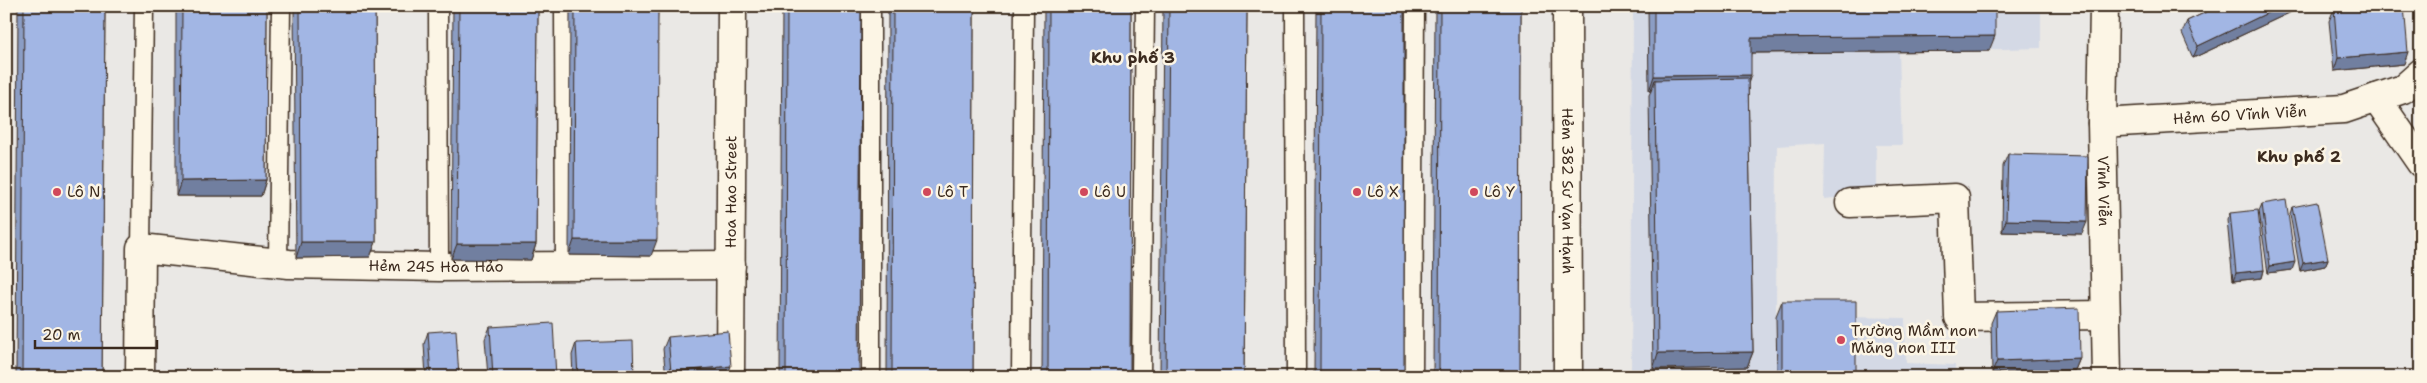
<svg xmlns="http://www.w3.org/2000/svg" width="2427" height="383" font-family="'Shantell Sans',sans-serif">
<rect width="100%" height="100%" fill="#eae8e5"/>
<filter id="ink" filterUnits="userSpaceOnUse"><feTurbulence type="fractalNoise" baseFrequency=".02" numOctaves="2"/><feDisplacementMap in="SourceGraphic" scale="10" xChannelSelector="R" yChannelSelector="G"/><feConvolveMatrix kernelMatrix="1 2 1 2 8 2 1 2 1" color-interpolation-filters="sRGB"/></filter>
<g filter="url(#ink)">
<path fill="#d4d9e5" d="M1633,6H2041V48L1899,52L1902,145H1876V194L1824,199L1825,143L1777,146L1776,316L1905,318L1906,363L1955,365V377H1631Z"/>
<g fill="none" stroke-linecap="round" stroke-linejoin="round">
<g stroke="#3b2a1e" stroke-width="21">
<path id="service" d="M438,6L439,267
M564,6L565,265
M1295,6L1296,377
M141,248L144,6
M278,263L281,6
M871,377V6
M1021,377L1024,6
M1141,377L1145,6
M1413,377L1415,6"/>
</g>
<g stroke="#3b2a1e" stroke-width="31">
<g id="minor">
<path id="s1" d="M1567,6L1568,377"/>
<path d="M2376,98L2421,163"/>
<path id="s2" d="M2102,123L2344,109L2403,89L2421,73"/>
<path d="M1850,203L1955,198L1959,317L2106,315"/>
<path id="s3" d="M140,377L141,248L289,264L439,267L731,265"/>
<path id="s4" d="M730,377L732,6"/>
</g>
</g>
<g stroke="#3b2a1e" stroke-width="31">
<g id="tertiary">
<path id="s5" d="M2104,6L2102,123L2107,377"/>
</g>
</g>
<use href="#service" stroke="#fcf5e5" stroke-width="18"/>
<use href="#minor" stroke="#fcf5e5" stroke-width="28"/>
<use href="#tertiary" stroke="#fcf5e5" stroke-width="28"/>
</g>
<path fill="#8b9dc4" stroke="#3b2a1e" d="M18,6H105L102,377H16Z
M176,6H267L266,180L261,196H176Z
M294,6H375L376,242L370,257L296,258Z
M453,6H538L536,244L531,260L451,259Z
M570,6H658L651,256L569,255Z
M782,6H861L859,377H780Z
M888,6H974L973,377H887Z
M1044,6H1131L1130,377H1042Z
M1163,6H1247L1244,377H1160Z
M1316,6H1404V377H1314Z
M1435,6H1521L1520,377H1433Z
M1648,6H1995L1989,51L1751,53L1748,82L1753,352L1747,367L1653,369L1649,95L1651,91H1649Z
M2219,6H2304L2193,58L2182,33L2187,21Z
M2334,9L2404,64L2334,71L2329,21Z
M2008,154L2082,234L2002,232L2003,166Z
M2262,204L2292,270L2268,273L2259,211Z
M2292,207L2328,259L2325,266L2300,271L2290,214Z
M2230,213L2264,270L2262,278L2233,281L2227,220Z
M1782,301L1856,377H1777L1776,316Z
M1996,311L2080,358L2075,370L1992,373L1991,323Z
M490,327L556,377H488L485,339Z
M428,332L459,377H426L424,344Z
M668,337L727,377H666L663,349Z
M576,343L634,377H573L572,355Z"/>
<path fill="#717fa0" stroke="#3b2a1e" d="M2282,6H2304L2193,58L2198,46Z
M1995,36L1989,51L1746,53L1751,38Z
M2408,52L2404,64L2334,71L2338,58Z
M1751,75L1746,90L1655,80L1651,91H1649L1654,76Z
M266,180L261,196H176L181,181Z
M2006,220L2087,222L2082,234L2002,232Z
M574,240H657L651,256L569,255Z
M301,242H376L370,257L296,258Z
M457,244H536L531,260L451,259Z
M2328,259L2325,266L2300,271L2303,263Z
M2295,262L2292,270L2268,273L2270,266Z
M2264,270L2262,278L2233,281L2236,273Z
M1753,352L1747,367L1653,369L1658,353Z
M2080,358L2075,370L1992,373L1997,361Z
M731,366L727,377H669L671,372Z"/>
<path fill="#a2b6e4" stroke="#3b2a1e" d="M24,6H105L102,377H22Z
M182,6H267L266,180L181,181Z
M300,6H375L376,242H301Z
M459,6H538L536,244H457Z
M575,6H658L657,240H574Z
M787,6H861L859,377H786Z
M893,6H974L973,377H892Z
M1049,6H1131L1130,377H1048Z
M1169,6H1247L1244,377H1166Z
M1321,6H1404V377H1320Z
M1440,6H1521L1520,377H1439Z
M1654,6H1995V36L1751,38V75L1654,76Z
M2219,6H2282L2198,46L2187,21Z
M2355,6H2404L2408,52L2338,58L2334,9Z
M1748,78L1753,352L1658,353L1655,80Z
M2008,154L2088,156L2087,222L2006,220Z
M2286,200L2295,262L2270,266L2262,204Z
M2317,202L2328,259L2303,263L2292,207Z
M2258,210L2264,270L2236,273L2230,213Z
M1782,301H1856V377H1782Z
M2079,308L2080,358L1997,361L1996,311Z
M553,323L556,377H493L490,327Z
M456,330L459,377H431L428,332Z
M728,331L731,366L671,372L668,337Z
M633,341L634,377H578L576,343Z"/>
</g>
<g fill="#d1495b" stroke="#fcf5e5" stroke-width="2">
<circle cx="57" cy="192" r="5"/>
<circle cx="927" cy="192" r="5"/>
<circle cx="1084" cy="192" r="5"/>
<circle cx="1357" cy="192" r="5"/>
<circle cx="1474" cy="192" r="5"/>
<circle cx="1841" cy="340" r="5"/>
</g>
<g text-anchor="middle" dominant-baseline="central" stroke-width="5" stroke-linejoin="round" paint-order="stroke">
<g font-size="15" fill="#3b2a1e" stroke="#fcf5e5">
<text stroke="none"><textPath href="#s2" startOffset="138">Hẻm 60 Vĩnh Viễn</textPath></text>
<text stroke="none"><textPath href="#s4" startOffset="185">Hoa Hao Street</textPath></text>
<text stroke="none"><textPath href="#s1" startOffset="185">Hẻm 382 Sư Vạn Hạnh</textPath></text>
<text stroke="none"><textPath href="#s5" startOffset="185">Vĩnh Viễn</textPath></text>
<text stroke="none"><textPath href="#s3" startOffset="425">Hẻm 245 Hòa Hảo</textPath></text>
</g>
<g font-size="15" fill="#3b2a1e" stroke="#fcf5e5" text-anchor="start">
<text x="67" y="192">Lô N</text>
<text x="937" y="192">Lô T</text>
<text x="1094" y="192">Lô U</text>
<text x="1367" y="192">Lô X</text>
<text x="1484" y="192">Lô Y</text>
<text x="1851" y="331">Trường Mầm non<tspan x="1851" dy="17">Măng non III</tspan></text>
</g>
<g font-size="16" font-weight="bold" fill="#3b2a1e" stroke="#fcf5e5">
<text x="1133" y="57">Khu phố 3</text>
<text x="2299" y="156">Khu phố 2</text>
</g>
</g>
<rect width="2427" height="383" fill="none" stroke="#fcf5e5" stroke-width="25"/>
<rect x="12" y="12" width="2402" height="358" fill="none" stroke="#3b2a1e" stroke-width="2" filter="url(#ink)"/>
<path d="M35 340v8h122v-8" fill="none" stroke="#3b2a1e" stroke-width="2.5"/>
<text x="42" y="340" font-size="15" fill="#3b2a1e" stroke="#fcf5e5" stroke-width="4" paint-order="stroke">20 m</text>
</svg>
